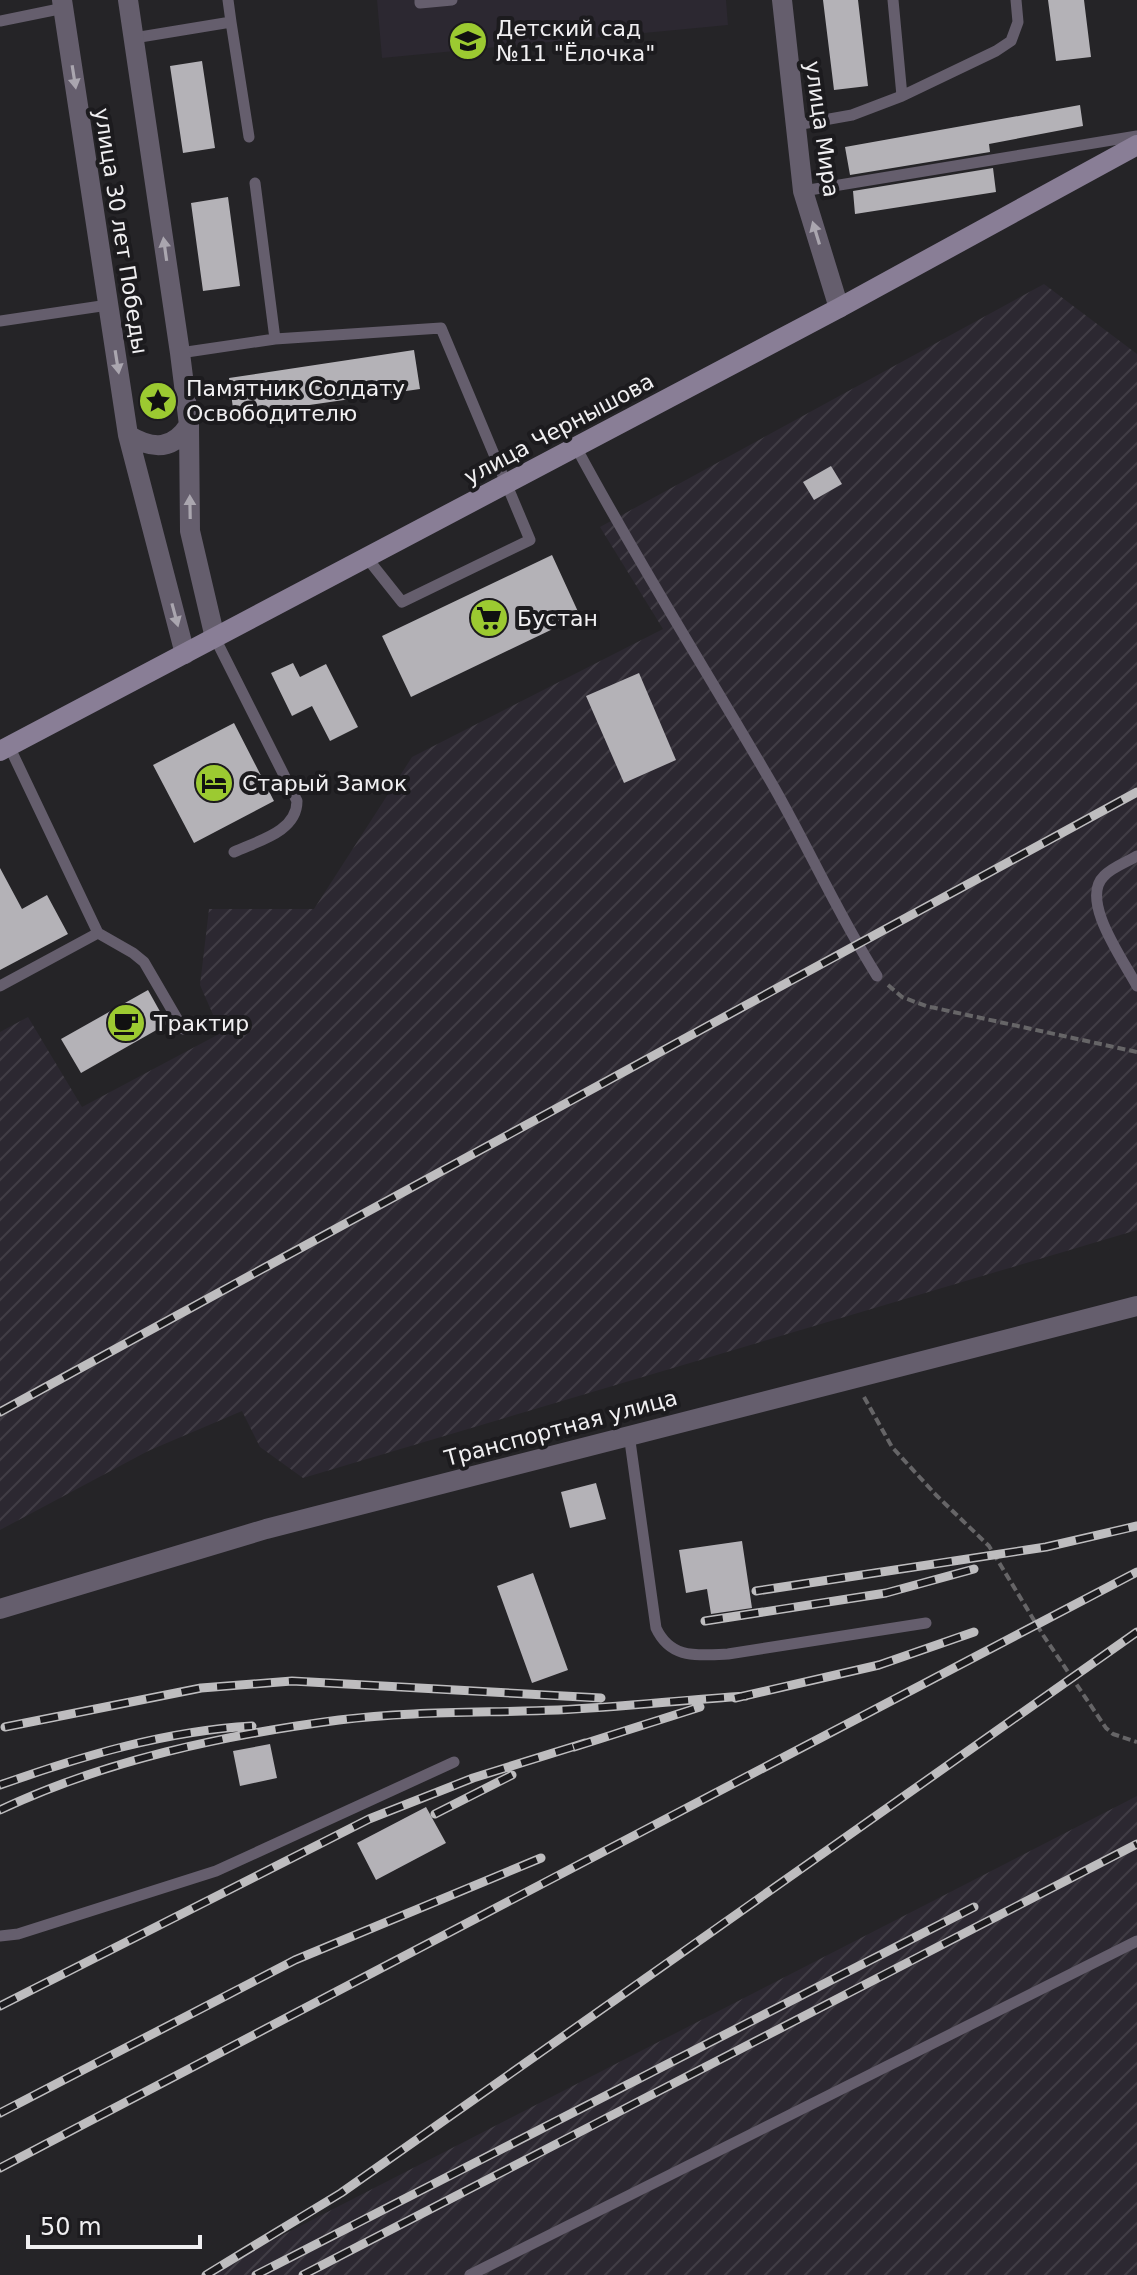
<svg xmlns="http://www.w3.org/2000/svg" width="1137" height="2275" font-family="'DejaVu Sans',sans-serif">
<defs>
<pattern id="industrial-furrows" width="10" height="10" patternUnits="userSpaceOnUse" patternTransform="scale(2)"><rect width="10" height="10" fill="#2c2831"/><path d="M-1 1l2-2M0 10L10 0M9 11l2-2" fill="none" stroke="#413d45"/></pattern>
</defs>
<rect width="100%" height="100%" fill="#252427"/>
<path fill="#2c2831" d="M377,0H726L728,25L382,58Z"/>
<path fill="url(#industrial-furrows)" d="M1044,284L1137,354V1230L303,1478L260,1447L242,1411L148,1451L0,1530V1032L28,1017L82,1107L221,1033L200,985L209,909H314L412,757L663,629L600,527Z
M1137,1796V2275H205Z"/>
<path fill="#b4b2b7" d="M823,0H858L868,86L834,90Z
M1048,0H1084L1091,57L1056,61Z
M202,61L215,148L183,153L170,66Z
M1080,105L1083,126L989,144L990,152L850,175L845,147Z
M993,168L996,192L855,214L853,191Z
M228,197L240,286L203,291L191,203Z
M414,350L420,389L234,416L229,378Z
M831,466L842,484L814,500L803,482Z
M552,555L580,616L411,697L382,636Z
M293,663L300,677L326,664L358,727L330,741L312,706L292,716L271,673Z
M639,673L676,760L624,783L586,696Z
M234,723L274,801L194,843L153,765Z
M0,868L22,909L47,895L68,934L0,970Z
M148,990L167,1024L81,1073L61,1039Z
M596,1483L606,1519L570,1528L561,1492Z
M742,1541L752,1608L711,1614L707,1589L686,1593L679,1550Z
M533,1573L568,1670L532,1683L497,1586Z
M270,1744L277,1778L240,1786L233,1751Z
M426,1807L446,1843L376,1880L357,1843Z"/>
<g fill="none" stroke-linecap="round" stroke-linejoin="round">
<path stroke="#666567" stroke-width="4" stroke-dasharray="8 4" stroke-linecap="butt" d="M888,985L902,997L926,1006L1137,1052
M864,1397L892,1447L936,1495L989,1546L1043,1635L1106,1728L1113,1734L1137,1742"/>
<path stroke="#655e6d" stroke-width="11" d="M228,0L231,22
M420,0V3L452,0
M893,0L902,96
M0,21L64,8
M134,38L231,22L249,137
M796,125L852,115L902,96L996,51L1011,41L1018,22L1016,0
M255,183L275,339
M803,191L1137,136
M0,321L108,305
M180,353L275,339L441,328L530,540L402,602L367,558
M576,447C638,563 709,675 775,789C810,851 839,916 877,976
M215,638L297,801C297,832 257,841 234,852
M1137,856C1127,862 1112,867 1104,876C1079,900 1124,961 1137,986
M98,933L133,953L144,962L183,1029
M0,986L98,933L9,746
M629,1434L656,1628C671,1660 698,1655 728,1654L926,1623
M0,1936L18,1934L216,1871L454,1762
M470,2275L1137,1941"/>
<path stroke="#655e6d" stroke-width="20" d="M62,0L128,435L185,654
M128,0L180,353L189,425L190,531L215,638
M782,0L803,191L839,308
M128,435C153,450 173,450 189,425
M0,1609L266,1529L1137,1306"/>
<path stroke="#897e96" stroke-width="20" d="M0,751L839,308L1137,145"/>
<g stroke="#bebdbf" stroke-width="9">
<path id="rail" d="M0,1412L1137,792
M756,1591L1046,1547L1137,1526
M705,1621L886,1593L974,1569
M735,1698L879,1665L974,1632
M5,1727L201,1688L292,1681L601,1698
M574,1747L700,1707
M0,1785C82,1756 165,1731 252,1726
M0,1810C106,1760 224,1735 339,1720C411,1711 486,1713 558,1710C621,1707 683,1700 746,1696
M435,1814L512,1775
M0,2006L369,1819L473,1778L585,1743
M0,2113L295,1960L541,1858
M0,2168L1137,1572
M206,2275L341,2193L1137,1632
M256,2275L974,1907
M303,2275L1137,1844"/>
</g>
<use href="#rail" stroke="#1c1b1e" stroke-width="6" stroke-dasharray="18" stroke-linecap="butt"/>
</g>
<defs><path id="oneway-solid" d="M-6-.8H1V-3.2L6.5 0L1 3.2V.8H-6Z" transform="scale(2)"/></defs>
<g fill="#aaa6af">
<use href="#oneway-solid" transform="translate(74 77) rotate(81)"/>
<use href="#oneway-solid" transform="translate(816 233) rotate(-107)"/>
<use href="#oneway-solid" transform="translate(165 249) rotate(-98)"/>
<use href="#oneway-solid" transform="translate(117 362) rotate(81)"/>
<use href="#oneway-solid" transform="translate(190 507) rotate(-91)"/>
<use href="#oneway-solid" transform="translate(175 615) rotate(75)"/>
</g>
<defs>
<g id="school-disc" transform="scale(2)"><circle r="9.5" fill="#9cca31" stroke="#1c1b1e"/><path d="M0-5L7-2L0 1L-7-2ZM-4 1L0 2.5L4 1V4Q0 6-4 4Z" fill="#111"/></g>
<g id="sight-disc" transform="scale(2)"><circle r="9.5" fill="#9cca31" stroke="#1c1b1e"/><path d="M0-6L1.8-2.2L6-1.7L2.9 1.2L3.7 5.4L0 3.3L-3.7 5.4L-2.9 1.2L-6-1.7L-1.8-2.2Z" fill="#111"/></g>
<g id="supermarket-disc" transform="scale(2)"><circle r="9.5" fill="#9cca31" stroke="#1c1b1e"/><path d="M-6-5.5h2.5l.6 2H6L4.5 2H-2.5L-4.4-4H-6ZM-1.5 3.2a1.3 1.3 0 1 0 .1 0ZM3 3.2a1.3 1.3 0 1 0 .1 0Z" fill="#111"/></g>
<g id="hotel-disc" transform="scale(2)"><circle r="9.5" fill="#9cca31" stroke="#1c1b1e"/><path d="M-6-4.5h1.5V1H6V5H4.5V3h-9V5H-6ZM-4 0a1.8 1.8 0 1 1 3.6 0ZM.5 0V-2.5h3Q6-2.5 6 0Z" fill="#111"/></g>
<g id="cafe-disc" transform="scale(2)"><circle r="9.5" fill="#9cca31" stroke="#1c1b1e"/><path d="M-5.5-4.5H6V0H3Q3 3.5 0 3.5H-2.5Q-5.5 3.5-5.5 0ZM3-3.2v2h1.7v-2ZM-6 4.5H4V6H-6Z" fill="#111"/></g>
</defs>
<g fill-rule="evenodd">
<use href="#school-disc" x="468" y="41"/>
<use href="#sight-disc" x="158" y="401"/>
<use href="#supermarket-disc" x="489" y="618"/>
<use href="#hotel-disc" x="214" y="783"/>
<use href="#cafe-disc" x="126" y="1023"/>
</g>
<g text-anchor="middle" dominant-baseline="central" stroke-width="8" stroke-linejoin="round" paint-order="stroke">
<g font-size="22" fill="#f0eff1" stroke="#1c1b1e" text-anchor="start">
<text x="496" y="28">Детский сад<tspan x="496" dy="25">№11 "Ёлочка"</tspan></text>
<text x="186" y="388">Памятник Солдату<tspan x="186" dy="25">Освободителю</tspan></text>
<text x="517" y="618">Бустан</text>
<text x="242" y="783">Старый Замок</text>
<text x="154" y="1023">Трактир</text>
</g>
<g font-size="22" fill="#f0eff1" stroke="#1c1b1e">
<text transform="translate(822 129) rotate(82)">улица Мира</text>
<text transform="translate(121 231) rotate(81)">улица 30 лет Победы</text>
<text transform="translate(559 429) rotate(-28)">улица Чернышова</text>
<text transform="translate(561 1428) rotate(-15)">Транспортная улица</text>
</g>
</g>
<path d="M28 2235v12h172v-12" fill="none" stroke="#f0eff1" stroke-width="4"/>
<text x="40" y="2235" font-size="24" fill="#f0eff1" stroke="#1c1b1e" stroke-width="6" paint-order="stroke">50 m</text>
</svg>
